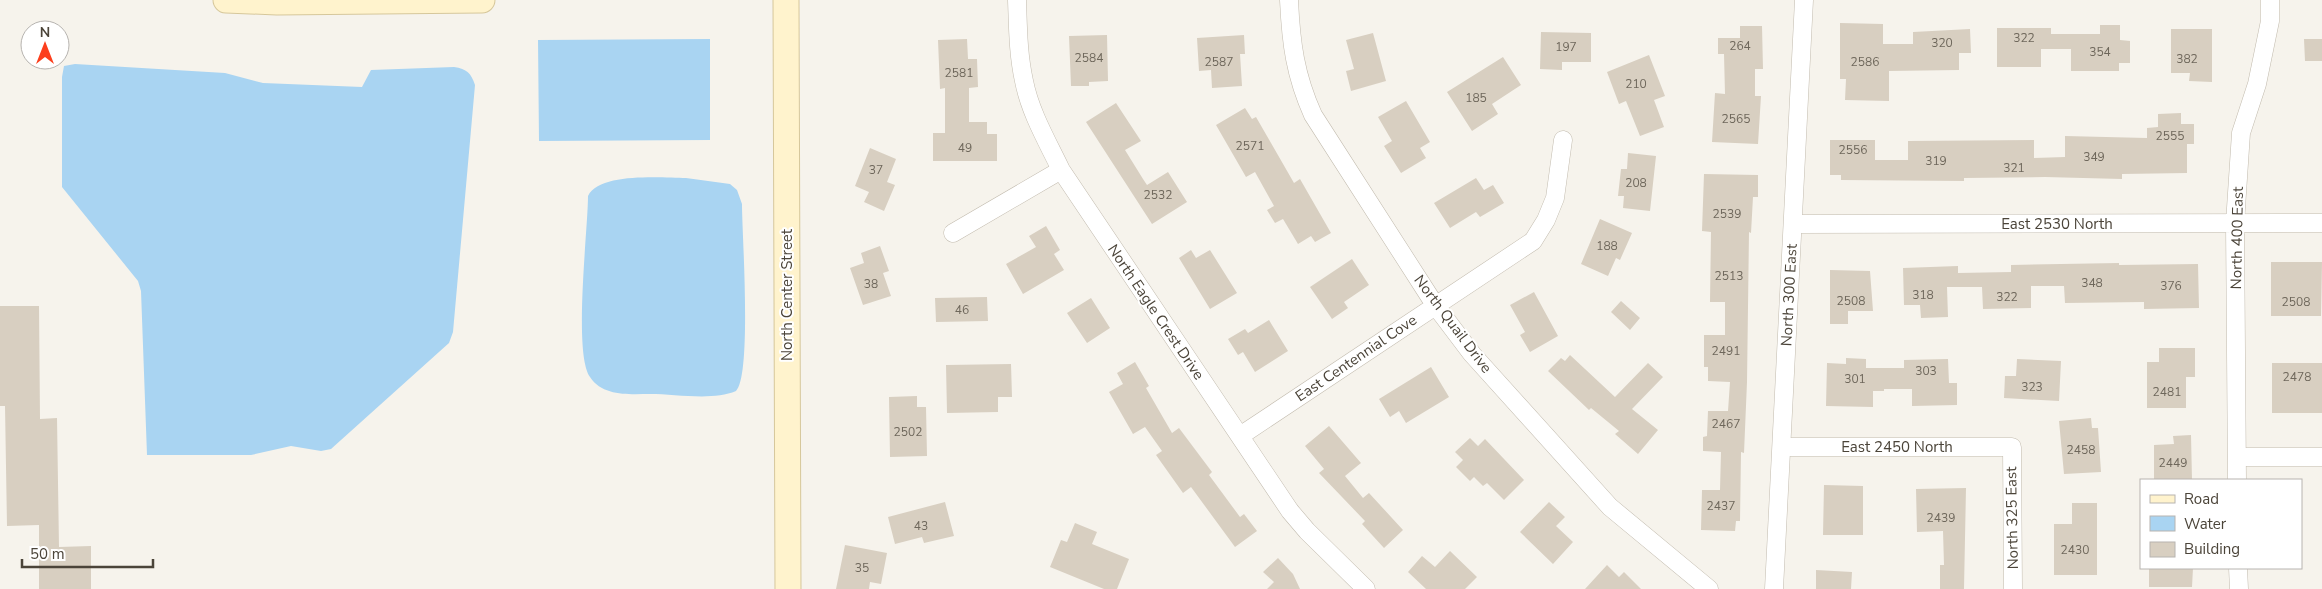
<svg xmlns="http://www.w3.org/2000/svg" width="2322" height="589" font-family="'Nunito Sans',sans-serif">
<rect width="100%" height="100%" fill="#f6f3ec"/>
<path fill="#a9d4f2" d="M710,39V140L539,141L538,40Z
M75,64L225,73L263,83L362,87L371,70L454,67C467,69 471,73 475,85L453,332L449,343L331,449L321,451L291,446L251,455H147L141,291L138,281L62,187V77L64,66Z
M686,178L730,184L737,190L742,204C742,234 752,375 736,391C713,401 676,394 650,394C630,394 603,397 590,377C573,353 588,230 588,196C600,172 662,178 686,178Z"/>
<path fill="#d8cfc1" d="M1840,23L1883,24V44H1913V32L1970,29L1971,53H1959V70L1889,71V101L1845,100L1846,79H1840Z
M2100,25H2120V40L2130,41V63H2119V71H2071V49H2041V67H1997V28H2051V34H2100Z
M1740,26H1762L1763,69H1755V96H1761L1758,144L1712,142L1715,93L1725,94L1724,54H1718V38H1740Z
M2171,29H2212V82L2189,81L2190,73H2171Z
M1541,32L1591,33V62H1562V70L1540,69Z
M1373,33L1386,81L1351,91L1346,71L1354,69L1346,40Z
M1107,35L1108,81L1089,82V86H1071L1069,36Z
M1244,35L1245,54H1240L1242,86L1212,88L1211,70L1199,71L1197,38Z
M967,39L968,59H977L978,87L969,88V122H987V134H997V161H933V133H945V88L940,89L938,40Z
M2304,39H2322V61H2305Z
M1649,55L1665,96L1654,100L1664,127L1640,136L1626,101L1619,104L1607,72Z
M1503,57L1521,85L1492,104L1498,114L1472,131L1447,92Z
M1406,101L1430,142L1420,148L1426,158L1401,173L1384,146L1392,141L1378,117Z
M1116,103L1141,141L1125,150L1143,179L1147,185L1168,172L1187,202L1152,224L1086,122Z
M1245,108L1252,119L1256,117L1294,183L1300,179L1331,233L1315,242L1311,236L1298,244L1283,219L1275,223L1267,210L1274,206L1255,172L1246,177L1216,125Z
M2181,113V124H2194V144H2187V173L2122,174V179L2045,177L1964,178V181L1841,180V175H1830V140H1875V160H1908V141L2034,140V158L2065,157V136L2147,138V128L2158,127V114Z
M870,148L896,159L887,182L895,185L884,211L864,202L869,192L855,186Z
M1628,153L1656,156L1650,211L1623,208L1624,196H1618L1621,169H1627Z
M1704,174L1758,175V197H1753L1751,233L1749,232L1747,382L1744,453L1741,452L1740,521H1736L1735,531L1701,530L1702,490H1720L1721,452L1703,451V437L1707,436L1708,411H1728L1730,382L1708,381V367H1704V335H1725V302H1710L1711,232L1702,231Z
M1476,178L1484,190L1493,185L1504,203L1480,217L1476,212L1450,228L1434,203Z
M1600,219L1632,233L1620,260L1616,258L1608,276L1581,264Z
M1046,226L1060,250L1054,254L1064,270L1023,294L1006,264L1036,247L1029,236Z
M880,246L889,271L883,273L891,296L863,305L850,268L864,263L861,253Z
M1191,250L1196,258L1210,250L1237,293L1210,309L1179,258Z
M1352,259L1369,285L1344,302L1348,308L1332,319L1310,287Z
M2271,262H2322L2321,316H2271Z
M2119,263V265L2198,264L2199,308L2144,309V302L2065,303L2064,286H2031V308L1983,309L1982,287H1947L1948,317L1921,318L1920,305H1904L1903,268L1958,266V273L2011,272V265Z
M1830,270L1870,271L1873,311H1848V324H1830Z
M1534,292L1558,336L1530,352L1520,335L1525,332L1510,305Z
M987,297L988,321L936,322L935,298Z
M1091,298L1110,328L1087,343L1067,313Z
M1621,301L1640,318L1630,330L1611,312Z
M0,306H39L40,419L57,418L59,547L91,546V589H39V525L7,526L5,406H0Z
M1269,320L1288,351L1255,372L1243,352L1238,355L1228,339L1245,329L1248,333Z
M2159,348H2195V377H2186V408H2147V362H2159Z
M1570,355L1615,397L1648,363L1663,377L1632,409L1658,430L1638,454L1615,434L1619,431L1591,408L1589,410L1548,371L1561,358L1565,361Z
M1846,358L1866,359V368H1904V360L1948,359L1949,383H1957V405L1912,406V389H1884V391H1873V407L1826,406L1827,363L1846,364Z
M2017,359L2061,361L2059,401L2004,398L2005,376H2016Z
M1135,362L1149,386L1146,388L1172,433L1179,428L1212,472L1209,475L1240,517L1244,514L1257,531L1235,547L1191,487L1183,493L1156,455L1162,451L1145,427L1133,434L1109,392L1123,384L1117,373Z
M2272,363H2322V413H2272Z
M1011,364L1012,397H998V412L947,413L946,365Z
M1431,367L1449,397L1406,423L1399,411L1390,417L1379,399Z
M917,396V407H926L927,456L890,457L889,397Z
M2091,418L2092,428H2098L2101,472L2064,474L2059,421Z
M1329,426L1361,463L1345,476L1363,498L1369,493L1403,530L1384,548L1362,524L1365,521L1319,473L1324,469L1305,446Z
M2191,435L2192,480H2154V445L2174,444L2173,436Z
M1470,438L1478,446L1485,439L1524,480L1504,500L1487,483L1483,486L1474,477L1470,481L1456,467L1463,460L1455,452Z
M1824,485L1863,486V535H1823Z
M1966,488L1964,589H1940V565H1944L1943,531L1917,532L1916,489Z
M945,502L954,536L924,543L922,537L895,544L888,517Z
M1549,502L1565,517L1556,526L1573,542L1553,564L1520,532Z
M2072,503H2097V575H2054V524H2072Z
M1075,523L1097,532L1092,544L1129,559L1117,589H1104L1050,567L1061,540L1067,542Z
M845,545L887,553L881,584L870,582L869,589H836Z
M1450,551L1477,577L1465,589H1426L1408,572L1422,556L1435,567Z
M1278,558L1293,574L1300,589H1267L1274,582L1263,572Z
M1607,565L1619,577L1624,572L1641,589H1585Z
M2149,568H2193L2192,587H2149Z
M1816,570L1852,572L1851,589H1816Z"/>
<g fill="none" stroke-linecap="round" stroke-linejoin="round">
<g stroke="#c2bbae" stroke-width="19">
<path id="street" d="M1017,0C1018,27 1018,54 1024,81C1030,112 1047,141 1061,170L1290,511L1307,531L1366,589
M1289,0C1291,43 1295,75 1313,115L1435,305L1472,354L1610,507L1709,589
M1793,224L2322,223
M953,233L1061,170
M1240,436L1533,241L1546,220L1555,198L1563,140
M1782,447H2012L2013,589
M2237,457H2322
M2237,480L2235,223L2241,133L2257,84L2270,21V0
M2238,568L2239,589
M1774,589L1804,0"/>
</g>
<g stroke="#d6c79b" stroke-width="27">
<path id="secondary" d="M226,0L277,2L482,0
M786,0L788,589"/>
</g>
<use href="#street" stroke="#fff" stroke-width="18"/>
<use href="#secondary" stroke="#fff3cd" stroke-width="25"/>
</g>
<g text-anchor="middle" dominant-baseline="central" stroke-width="4" stroke-linejoin="round" paint-order="stroke">
<g font-size="12" fill="#6e675b">
<text x="2024" y="38">322</text>
<text x="1942" y="43">320</text>
<text x="1740" y="46">264</text>
<text x="1566" y="47">197</text>
<text x="2100" y="52">354</text>
<text x="1089" y="58">2584</text>
<text x="2187" y="59">382</text>
<text x="1219" y="62">2587</text>
<text x="1865" y="62">2586</text>
<text x="959" y="73">2581</text>
<text x="1636" y="84">210</text>
<text x="1476" y="98">185</text>
<text x="1736" y="119">2565</text>
<text x="2170" y="136">2555</text>
<text x="1250" y="146">2571</text>
<text x="965" y="148">49</text>
<text x="1853" y="150">2556</text>
<text x="2094" y="157">349</text>
<text x="1936" y="161">319</text>
<text x="2014" y="168">321</text>
<text x="876" y="170">37</text>
<text x="1636" y="183">208</text>
<text x="1158" y="195">2532</text>
<text x="1727" y="214">2539</text>
<text x="1607" y="246">188</text>
<text x="1729" y="276">2513</text>
<text x="2092" y="283">348</text>
<text x="871" y="284">38</text>
<text x="2171" y="286">376</text>
<text x="1923" y="295">318</text>
<text x="2007" y="297">322</text>
<text x="1851" y="301">2508</text>
<text x="2296" y="302">2508</text>
<text x="962" y="310">46</text>
<text x="1726" y="351">2491</text>
<text x="1926" y="371">303</text>
<text x="2297" y="377">2478</text>
<text x="1855" y="379">301</text>
<text x="2032" y="387">323</text>
<text x="2167" y="392">2481</text>
<text x="1726" y="424">2467</text>
<text x="908" y="432">2502</text>
<text x="2081" y="450">2458</text>
<text x="2173" y="463">2449</text>
<text x="1721" y="506">2437</text>
<text x="1941" y="518">2439</text>
<text x="921" y="526">43</text>
<text x="2075" y="550">2430</text>
<text x="862" y="568">35</text>
</g>
<g font-size="15" fill="#4b4439" stroke="#fff">
<text x="2057" y="224">East 2530 North</text>
<text transform="translate(2237 238) rotate(-89)">North 400 East</text>
<text transform="translate(787 295) rotate(-90)">North Center Street</text>
<text transform="translate(1789 295) rotate(-87)">North 300 East</text>
<text transform="translate(1156 312) rotate(56)">North Eagle Crest Drive</text>
<text transform="translate(1453 324) rotate(53)">North Quail Drive</text>
<text transform="translate(1356 358) rotate(-34)">East Centennial Cove</text>
<text x="1897" y="447">East 2450 North</text>
<text transform="translate(2012 518) rotate(-91)">North 325 East</text>
</g>
</g>
<rect x="2140" y="479" width="162" height="90" fill="#ffffff" stroke="#b7b4b0"/>
<rect x="2150" y="495" width="25" height="8" fill="#fff3cd" stroke="#b7b4b0"/>
<text x="2184" y="504" font-size="15" fill="#4b4439">Road</text>
<rect x="2150" y="516" width="25" height="15" fill="#a9d4f2" stroke="#b7b4b0"/>
<text x="2184" y="529" font-size="15" fill="#4b4439">Water</text>
<rect x="2150" y="542" width="25" height="15" fill="#d8cfc1" stroke="#b7b4b0"/>
<text x="2184" y="554" font-size="15" fill="#4b4439">Building</text>
<g transform="translate(45 45)"><circle r="24" fill="#ffffff" stroke="#b7b4b0"/>
<path d="M0-4L9 19L0 12L-9 19Z" fill="#fc3f1d"/>
<text y="-8" font-size="14" font-weight="bold" text-anchor="middle" fill="#4b4439">N</text>
</g>
<path d="M22 559v8h131v-8" fill="none" stroke="#4b4439" stroke-width="2.5"/>
<text x="30" y="559" font-size="15" fill="#4b4439" stroke="#ffffff" stroke-width="4" paint-order="stroke">50 m</text>
</svg>
